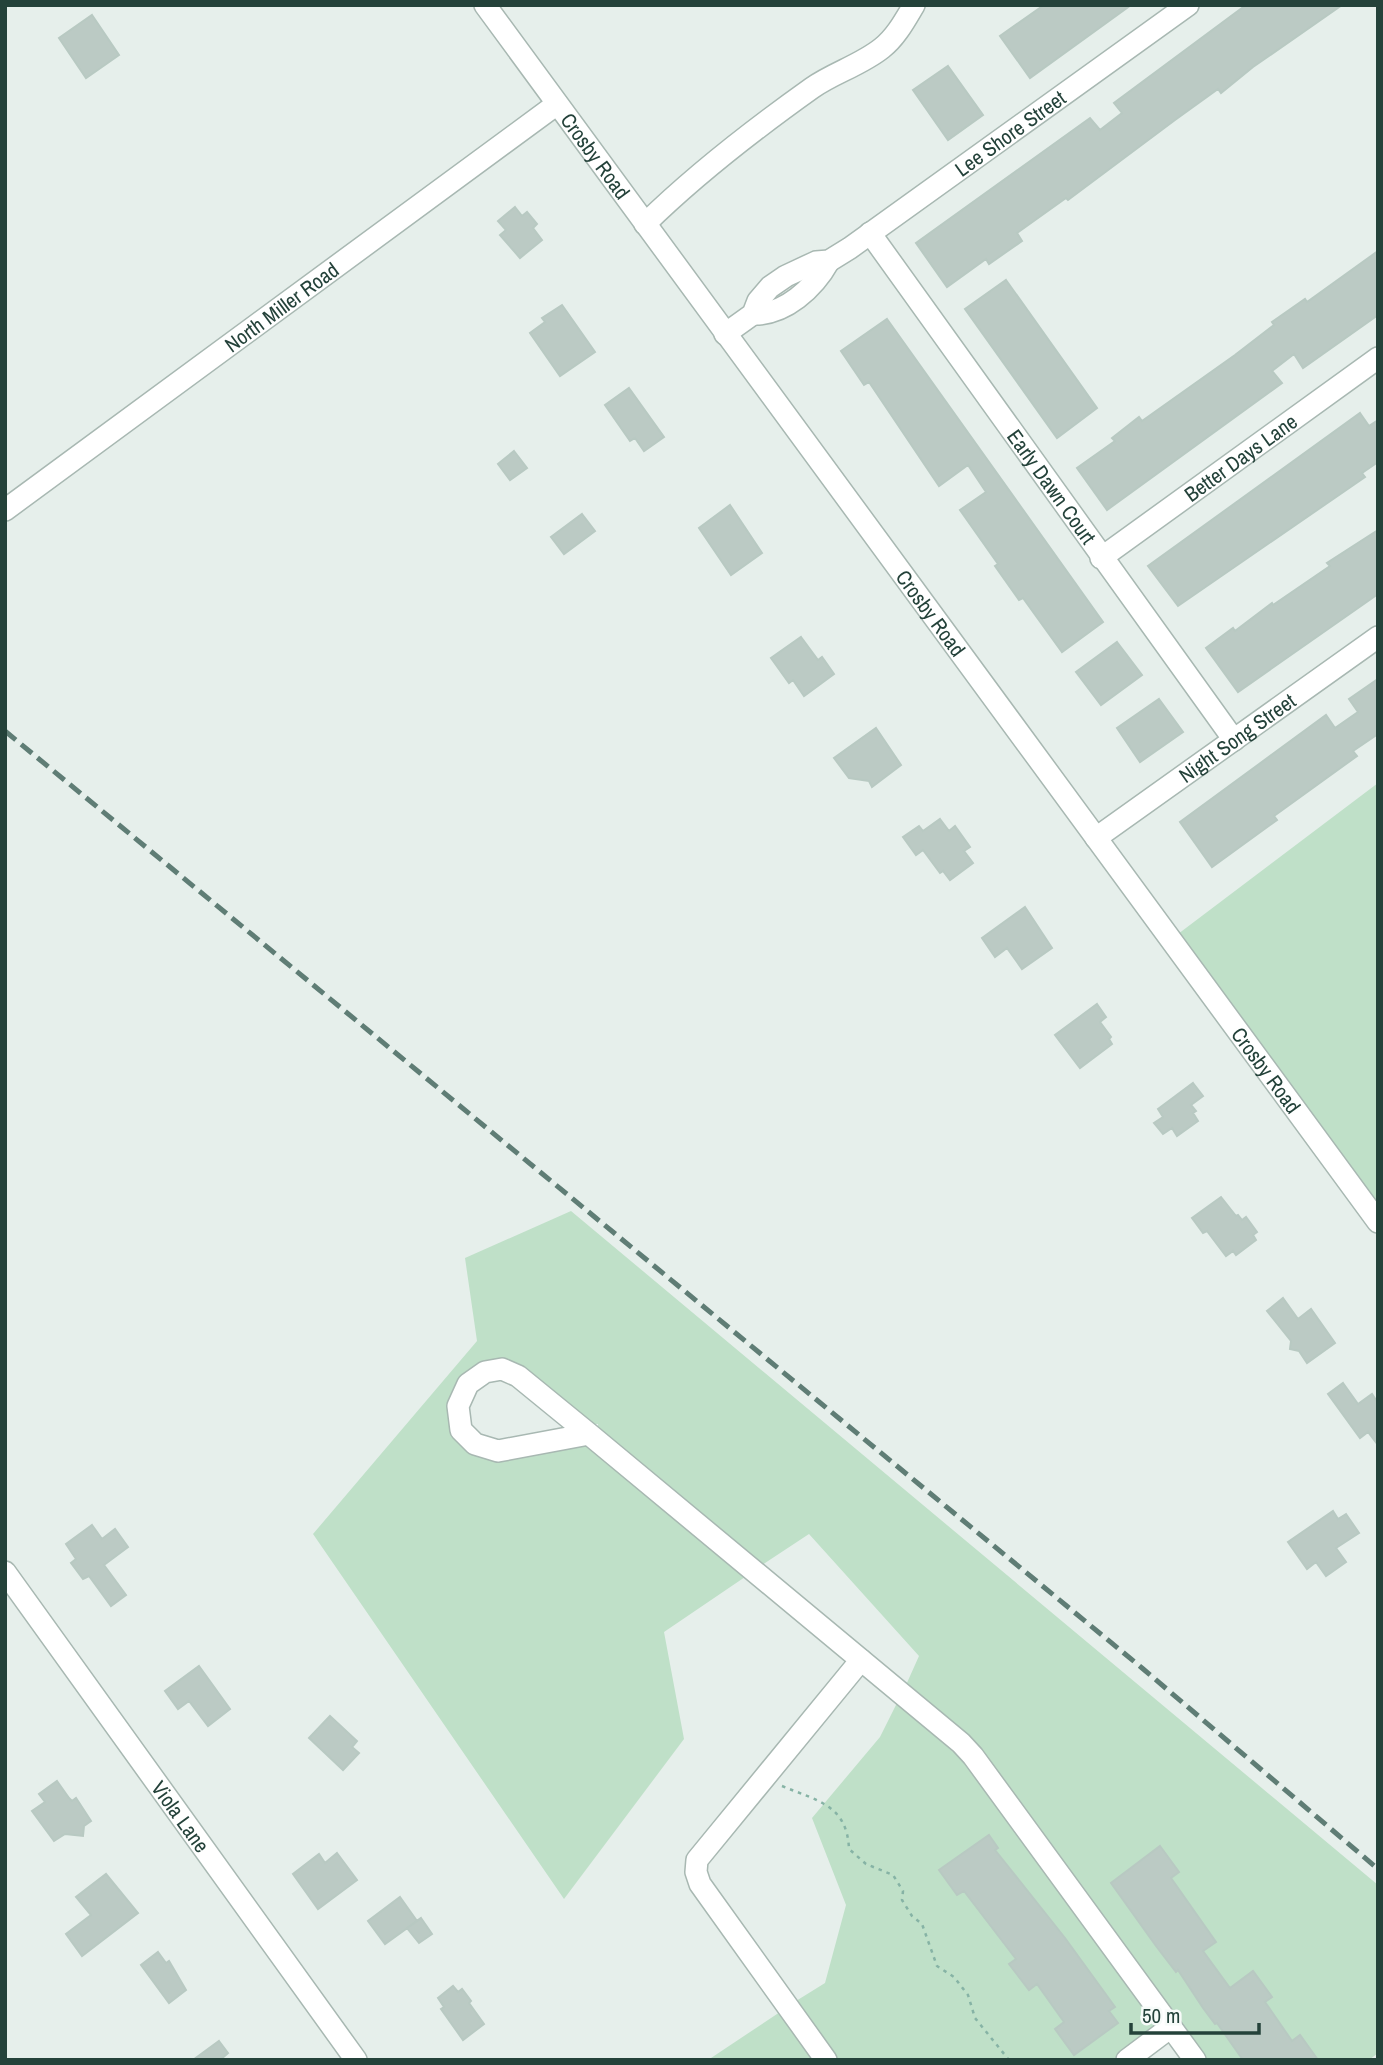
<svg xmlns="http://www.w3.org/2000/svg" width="1383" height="2065" font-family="'Archivo Narrow',sans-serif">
<rect width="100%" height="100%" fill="#e6efeb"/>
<path fill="#bfe0c8" d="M1378,783V1205L1178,934Z
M571,1211L1378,1885V2053L1369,2060H1207L981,1750L906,1685L919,1656L809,1534L762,1565L598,1429V1424H593L522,1367L463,1376L468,1451L585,1444L745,1577L664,1632L684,1739L564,1899L313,1534L477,1341L465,1258Z
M897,1703L965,1762L1158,2026L1112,2060H838L796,2001L825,1983L846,1905L812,1818L880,1737Z
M780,2012L814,2060H708Z"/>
<path fill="#bbcac4" stroke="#b8c9c2" stroke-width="2" d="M1044,5H1131L1030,78L1000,36Z
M1246,5H1342L1253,67L1221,93L1218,89L1175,120L1068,200L1066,198L1017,233L1022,241L989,264L986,259L947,287L916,243L1090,118L1100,130L1122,113L1114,103Z
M92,15L119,55L86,78L59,38Z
M948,66L983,115L948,140L913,90Z
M515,207L522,216L527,212L537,224L533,228L542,240L520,258L500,235L506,230L498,221Z
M1378,251V315L1303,368L1294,354L1272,371L1282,383L1107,510L1077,468L1115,441L1112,438L1139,417L1142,421L1235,355L1274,325L1272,322L1305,299L1307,302Z
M1006,280L1097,408L1057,438L965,309Z
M562,305L595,352L560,376L530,333L545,322L542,318Z
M887,319L1103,622L1062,652L1023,598L1019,600L995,566L998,564L960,510L986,492L968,465L939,486L869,382L864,385L841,351Z
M629,388L664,437L644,451L635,438L630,441L605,405Z
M1360,413L1369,426L1378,420V462L1362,473L1365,477L1178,606L1148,566Z
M514,451L527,468L510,480L498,464Z
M730,505L762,553L731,575L699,528Z
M582,514L595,531L564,554L551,537Z
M1378,530V594L1238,692L1206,648L1233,628L1235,631L1272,603L1273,605L1330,566L1327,563Z
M801,637L818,660L822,657L834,674L804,696L793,680L789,683L771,658Z
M1117,642L1142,675L1101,705L1076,672Z
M1378,679V734L1353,751L1357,756L1274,816L1277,820L1212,867L1180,822L1326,715L1335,728L1358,712L1349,699Z
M1159,699L1183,732L1140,762L1117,728Z
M876,728L901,765L872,787L869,781L849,778L834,758Z
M940,819L949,831L955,826L970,847L964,851L973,863L950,880L943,871L940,873L923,850L916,855L903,837L919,826L923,831Z
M1025,907L1052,948L1022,969L1007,948L995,957L982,938Z
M1097,1004L1106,1017L1100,1022L1111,1037L1109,1039L1112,1044L1080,1068L1055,1035Z
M1193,1083L1203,1096L1191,1105L1196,1111L1193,1113L1198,1121L1177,1136L1172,1128L1163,1134L1154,1123L1163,1117L1158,1109Z
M1221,1197L1236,1216L1238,1215L1242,1220L1246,1217L1257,1232L1253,1235L1256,1240L1236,1255L1233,1251L1226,1256L1207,1231L1203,1233L1192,1218Z
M1283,1298L1298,1319L1311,1309L1335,1343L1307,1363L1299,1351L1290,1349L1291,1341L1267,1311Z
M1343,1383L1358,1404L1372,1394L1378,1403V1445L1368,1432L1360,1438L1328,1394Z
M1333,1511L1338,1519L1346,1514L1359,1533L1336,1548L1346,1562L1326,1576L1316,1562L1307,1569L1288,1542Z
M92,1525L102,1539L115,1529L128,1547L104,1565L126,1595L111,1606L89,1576L83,1579L71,1563L76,1559L66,1544Z
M199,1666L230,1709L208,1726L189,1701L178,1709L165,1691Z
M330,1716L357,1741L352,1747L359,1753L343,1770L309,1738Z
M57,1781L69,1798L72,1801L76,1798L91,1821L84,1826L83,1836L65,1834L54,1841L32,1811L45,1802L39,1794Z
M989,1835L998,1848L995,1850L1065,1938L1115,2007L1109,2011L1118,2023L1074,2055L1055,2029L1064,2022L1037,1984L1029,1990L1009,1964L1016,1959L964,1891L957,1895L939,1870Z
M1160,1846L1179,1872L1171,1878L1216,1942L1203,1951L1230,1988L1253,1971L1272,1997L1265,2002L1292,2041L1300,2035L1318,2060H1243L1217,2023L1215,2024L1203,2008L1178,1970L1176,1972L1156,1946L1111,1883Z
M337,1853L357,1880L318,1909L293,1874L319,1854L325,1863Z
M106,1874L138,1913L82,1956L66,1934L91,1915L76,1897Z
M400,1897L417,1921L385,1944L368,1921Z
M421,1918L432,1934L419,1943L407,1928Z
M158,1952L166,1963L169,1961L186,1990L169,2003L141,1965Z
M453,1986L458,1992L462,1989L471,2001L469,2003L484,2024L463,2040L441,2009L444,2007L438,1998Z
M219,2041L228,2053L220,2060H193Z"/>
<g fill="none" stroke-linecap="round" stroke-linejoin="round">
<g stroke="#a8b8b2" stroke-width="24">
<g id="minor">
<path id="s1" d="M485,5L1378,1222"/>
<path d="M645,224C696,174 753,130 812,88C833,73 861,65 882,48C896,37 905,20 914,5"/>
<path id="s2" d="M870,233L1234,740"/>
<path d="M753,314C785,315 814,288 829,261"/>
<path id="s3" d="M725,334L753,314L758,301L770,287L786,276L816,262L829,261L850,248L1188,5"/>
<path id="s4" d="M5,510L557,104"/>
<path id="s5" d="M1101,558L1378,358"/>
<path id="s6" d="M1096,838L1378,637"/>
<path d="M589,1434L498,1451L475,1444L461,1430L458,1406L468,1384L485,1372L502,1369L518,1376L589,1434L961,1743L973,1756L1195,2060"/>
<path id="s7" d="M5,1572L356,2060"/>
<path d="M826,2060L700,1884L696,1872L697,1860L861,1660"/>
<path d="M1127,2060L1171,2027"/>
</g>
</g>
<path stroke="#86b3a5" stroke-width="2.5" stroke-dasharray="3.5 5" stroke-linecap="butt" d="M782,1786C818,1801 847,1805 849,1849L866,1864L893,1875L903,1891L902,1900L912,1916L922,1924L937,1966L954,1977L968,1995L975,2018L1009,2060"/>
<use href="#minor" stroke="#fff" stroke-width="21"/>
<path stroke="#5f7d75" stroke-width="5" stroke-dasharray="14 7" stroke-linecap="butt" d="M5,731L1142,1668L1378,1869"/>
</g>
<g text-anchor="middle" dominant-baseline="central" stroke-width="7" stroke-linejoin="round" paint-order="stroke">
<g font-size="21" fill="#24423a" stroke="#f7fbf9">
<text stroke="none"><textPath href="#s3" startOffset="354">Lee Shore Street</textPath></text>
<text stroke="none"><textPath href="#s1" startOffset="187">Crosby Road</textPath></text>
<text stroke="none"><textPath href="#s4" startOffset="343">North Miller Road</textPath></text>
<text stroke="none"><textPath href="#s5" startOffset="172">Better Days Lane</textPath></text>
<text stroke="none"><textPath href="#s2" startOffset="312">Early Dawn Court</textPath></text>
<text stroke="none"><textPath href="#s1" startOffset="754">Crosby Road</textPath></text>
<text stroke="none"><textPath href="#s6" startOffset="173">Night Song Street</textPath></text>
<text stroke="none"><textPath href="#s1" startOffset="1321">Crosby Road</textPath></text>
<text stroke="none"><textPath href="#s7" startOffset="301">Viola Lane</textPath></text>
</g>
</g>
<rect width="1383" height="2065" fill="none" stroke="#24423a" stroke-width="14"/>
<path d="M1131 2023v10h128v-10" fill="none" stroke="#24423a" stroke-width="3.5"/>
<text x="1142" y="2023" font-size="21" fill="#24423a" stroke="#f7fbf9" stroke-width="5" paint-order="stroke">50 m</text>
</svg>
